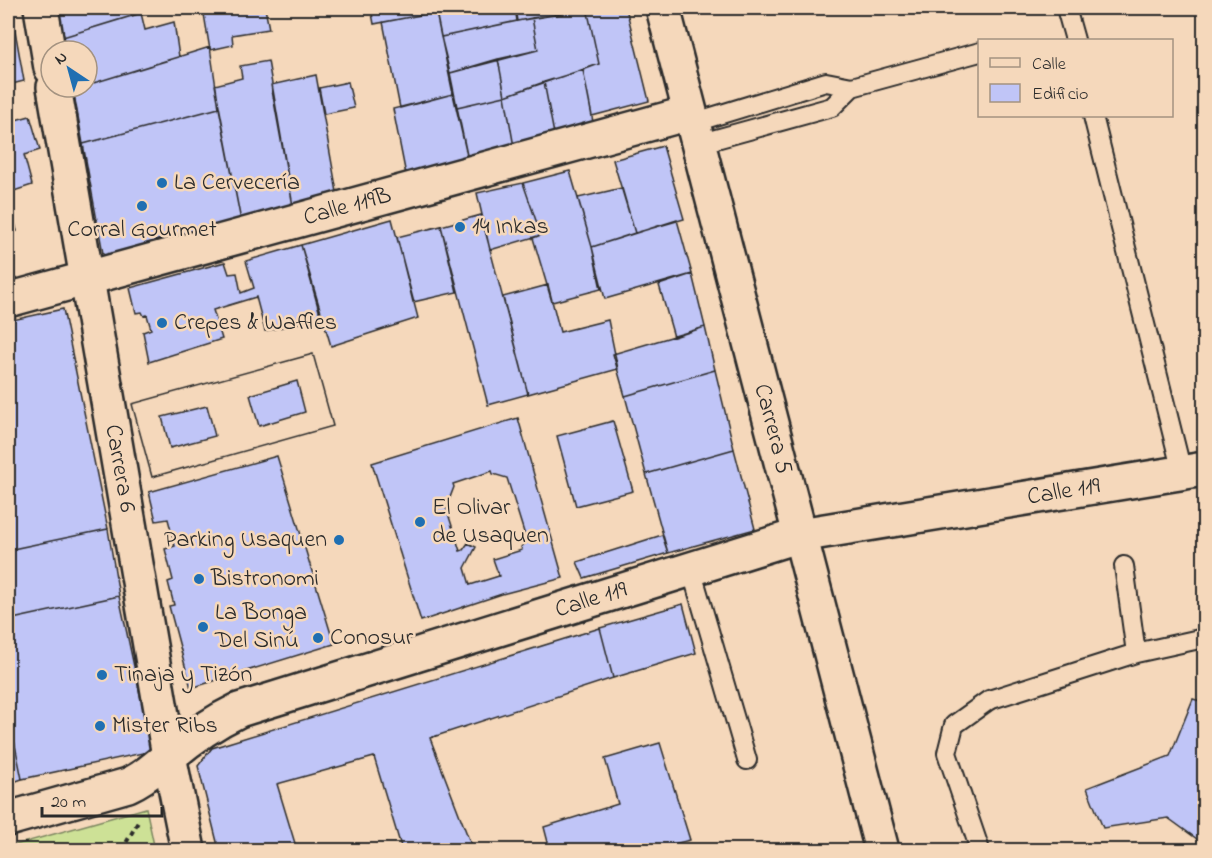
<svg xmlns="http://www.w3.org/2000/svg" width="1212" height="858" font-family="'Indie Flower',sans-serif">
<rect width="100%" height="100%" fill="#f5d8bb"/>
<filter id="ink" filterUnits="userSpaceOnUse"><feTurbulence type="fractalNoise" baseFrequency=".0167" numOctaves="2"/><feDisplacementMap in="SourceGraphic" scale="12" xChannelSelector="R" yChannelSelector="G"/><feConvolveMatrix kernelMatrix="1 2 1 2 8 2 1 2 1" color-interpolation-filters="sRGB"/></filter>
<g filter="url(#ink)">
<path fill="#cde196" stroke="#7c8660" stroke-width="1.5" d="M146,808L155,850H8V847Z"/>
<path fill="#c0c5f7" stroke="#2b2b2b" stroke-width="1.5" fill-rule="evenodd" d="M8,8H11L24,81L8,85Z
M59,8H158L63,37Z
M203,8H265L269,29L232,35L233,45L210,50Z
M371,8H435L436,12L374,24Z
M435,8H515L517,21L441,37Z
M515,8H553L555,15L517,21Z
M553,8H585L555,15Z
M587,8H626L649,101L592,116L583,70L599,64Z
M587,8L599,64L505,96L498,59L538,50L532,18L560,14Z
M436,12L453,94L400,108L383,22Z
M141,13L145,30L174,22L179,57L87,85V51H66L63,37Z
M532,18L538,50L450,73L441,37Z
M210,47L219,108L83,144L73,89L87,87V85Z
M498,59L505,96L457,107L450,73Z
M268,61L293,206L241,221L215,85L242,78L240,66Z
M583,70L593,122L554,134L544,82Z
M316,75L337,192L293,206L271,85Z
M348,82L354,108L324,114L319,88Z
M544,82L554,134L514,147L505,96Z
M453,94L468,160L406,175L393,109Z
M505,96L514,147L468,160L457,107Z
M219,108L241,221L104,259L83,144Z
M30,116L40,150L24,155L32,185L8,193V122Z
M663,146L684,219L635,233L613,160Z
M570,171L592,247L601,289L552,302L533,238L541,235L523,183Z
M523,183L541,235L490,250L477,193Z
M622,188L635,233L592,247L578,198Z
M8,195L17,231L8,235Z
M481,215L528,394L488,405L441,226Z
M392,219L418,318L331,346L301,245Z
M677,220L692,274L605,299L592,247Z
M441,226L457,292L413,302L397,237Z
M301,245L321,318L265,331L256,297L213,310L222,339L149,362L143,332L151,329L147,315L144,316L142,312L136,313L130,288L225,262L229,274L237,273L241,293L254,288L246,261Z
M692,274L705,327L674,337L659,285Z
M548,285L560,332L608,320L618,369L528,394L503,297Z
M63,309L108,529L8,550V321Z
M705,327L715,370L625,396L613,354Z
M313,354L333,426L152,477L132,404ZM297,381L305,412L259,426L250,395ZM207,406L215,436L170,448L162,417Z
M313,354L333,426L152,477L132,404Z
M715,370L734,449L646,474L625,396Z
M518,418L563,578L502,594L421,621L372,463ZM492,471L493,474L507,478L527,542L521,547L522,550L493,559L499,576L470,585L465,568L476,547L468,543L463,550L460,551L444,501L449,500L454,487L453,484Z
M613,421L633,491L576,506L557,436Z
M734,449L755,529L668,553L646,474Z
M277,456L334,644L191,688L169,606L174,605L168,582L173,580L165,549L175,546L168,519L156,521L149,492Z
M108,529L119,596L8,620V550Z
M662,535L668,553L584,578L577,562Z
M119,596L152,751L22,779L8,711V620Z
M683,604L696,653L613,678L600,628Z
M600,628L613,678L430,738L473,850H402L374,757L277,784L297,850H219L198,766L212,748Z
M1193,699L1204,702V844L1168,818L1103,828L1087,788L1170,756Z
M8,711L22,779L8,784Z
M660,743L690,840L650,850H550L544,827L618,804L605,759Z"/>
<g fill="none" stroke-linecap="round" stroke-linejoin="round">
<g stroke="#2b2b2b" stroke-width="22">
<path id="service" d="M1066,8L1075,40
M1093,116L1182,472
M692,123L826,82L852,87L980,52
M698,144L832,107L852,87
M1124,566L1136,653
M691,569L747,760
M980,850L947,753L954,725L989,700L1136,653L1204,638"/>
</g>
<g stroke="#2b2b2b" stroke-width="38">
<g id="minor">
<path d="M41,8L51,68"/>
<path id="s1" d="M663,8L882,850"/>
<path id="s2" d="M54,87L169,756L188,850"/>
<path id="s3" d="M8,300L689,113"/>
<path id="s4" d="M8,819L128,785C148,776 154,767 171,755C192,737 214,722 239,710L800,535L1204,469"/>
</g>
</g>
<path stroke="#2b2b2b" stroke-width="4" stroke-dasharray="4.5 4.5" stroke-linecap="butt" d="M122,850L138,822"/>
<use href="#service" stroke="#f5d8bb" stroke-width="18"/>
<use href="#minor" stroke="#f5d8bb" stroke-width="33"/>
</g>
</g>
<g fill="#1f6fb2" stroke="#f5d8bb" stroke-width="2">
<circle cx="162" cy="183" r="6"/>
<circle cx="142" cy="206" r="6"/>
<circle cx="460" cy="227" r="6"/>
<circle cx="162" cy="323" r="6"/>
<circle cx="420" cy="522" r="6"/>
<circle cx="339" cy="540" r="6"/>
<circle cx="199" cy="579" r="6"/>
<circle cx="203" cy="627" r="6"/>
<circle cx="318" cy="638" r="6"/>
<circle cx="102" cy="675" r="6"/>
<circle cx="100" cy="726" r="6"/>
</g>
<g text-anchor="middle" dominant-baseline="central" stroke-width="5" stroke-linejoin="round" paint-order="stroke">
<g font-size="24" fill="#2b2b2b" stroke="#f5d8bb" text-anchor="start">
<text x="174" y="183">La Cervecería</text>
<text x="472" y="227">14 Inkas</text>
<text x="142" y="230" text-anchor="middle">Corral Gourmet</text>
<text x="174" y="323">Crepes &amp; Waffles</text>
<text x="432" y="508">El Olivar<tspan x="432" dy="28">de Usaquen</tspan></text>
<text x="327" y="540" text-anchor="end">Parking Usaquen</text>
<text x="211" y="579">Bistronomi</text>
<text x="215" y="613">La Bonga<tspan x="215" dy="28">Del Sinú</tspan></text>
<text x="330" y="638">Conosur</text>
<text x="114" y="675">Tinaja y Tizón</text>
<text x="112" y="726">Mister Ribs</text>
</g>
<g font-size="24" fill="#2b2b2b" stroke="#f5d8bb">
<text stroke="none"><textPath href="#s3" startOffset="352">Calle 119B</textPath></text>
<text stroke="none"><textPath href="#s1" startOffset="435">Carrera 5</textPath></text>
<text stroke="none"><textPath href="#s2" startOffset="387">Carrera 6</textPath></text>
<text stroke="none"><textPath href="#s4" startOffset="1114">Calle 119</textPath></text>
<text stroke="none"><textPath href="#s4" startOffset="628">Calle 119</textPath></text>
</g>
</g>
<rect width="1212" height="858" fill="none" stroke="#f5d8bb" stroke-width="30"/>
<rect x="15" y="15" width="1182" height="828" fill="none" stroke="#2b2b2b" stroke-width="2" filter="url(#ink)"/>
<rect x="978" y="39" width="195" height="78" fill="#f5d8bb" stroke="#a49381" stroke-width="1.5"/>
<rect x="990" y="58" width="30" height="9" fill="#f5d8bb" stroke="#a49381" stroke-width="1.5"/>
<text x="1032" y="69" font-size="18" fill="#2b2b2b">Calle</text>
<rect x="990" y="84" width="30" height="18" fill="#c0c5f7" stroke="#a49381" stroke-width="1.5"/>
<text x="1032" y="99" font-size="18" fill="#2b2b2b">Edificio</text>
<g transform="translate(69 69) rotate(324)"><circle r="28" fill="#f5d8bb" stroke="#a49381" stroke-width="1.5"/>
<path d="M0-4.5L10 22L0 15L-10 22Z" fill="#1f6fb2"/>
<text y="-9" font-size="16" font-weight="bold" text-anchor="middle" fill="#2b2b2b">N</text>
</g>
<path d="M42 807v9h120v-9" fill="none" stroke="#2b2b2b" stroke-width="3"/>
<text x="51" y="807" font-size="18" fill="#2b2b2b" stroke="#f5d8bb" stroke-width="4.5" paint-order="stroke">20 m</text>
</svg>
